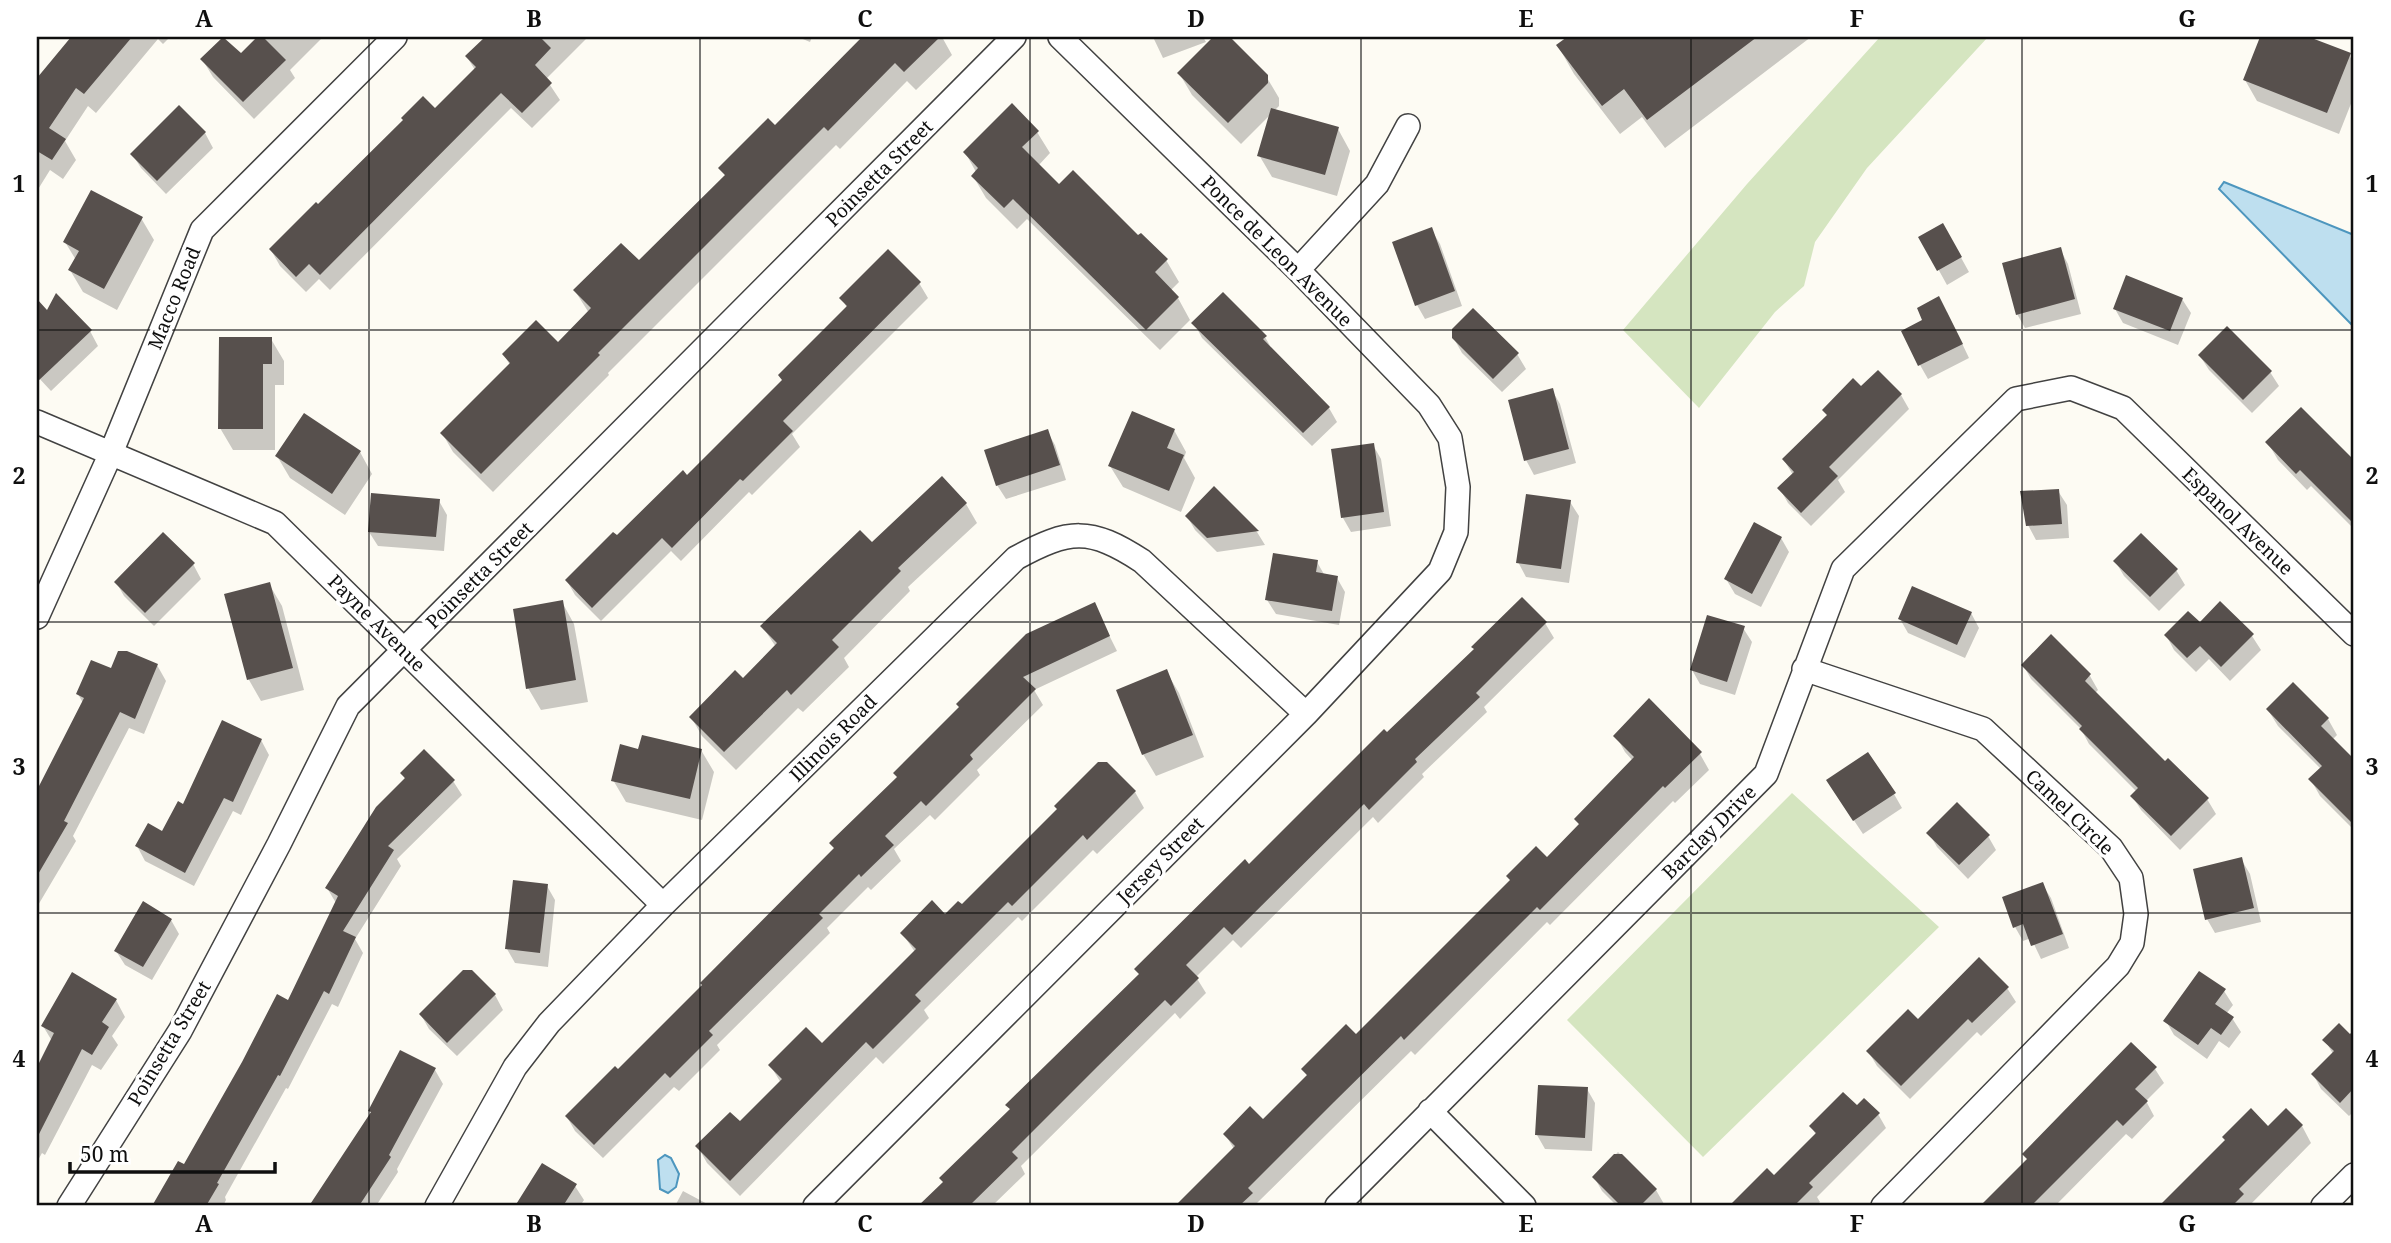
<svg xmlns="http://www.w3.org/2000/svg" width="2391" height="1243" font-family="'Noto Serif',serif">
<rect width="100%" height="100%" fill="#fdfbf3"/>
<path fill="#d5e5c0" d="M1880,37H1988L1867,168L1815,242L1804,286L1775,312L1699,408L1623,330L1747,184Z
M1792,793L1939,927L1703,1157L1567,1020Z"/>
<path fill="#bedfef" stroke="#4d96be" stroke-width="2" d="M2224,182L2354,235V327L2219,189Z
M665,1155L671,1158L679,1174L676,1187L668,1193L660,1189L658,1160Z"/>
<path fill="#0003" d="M74,37H170L163,44L158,39L96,113L88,106L65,141L76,160L63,179L50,170L37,191V80Z
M260,37H323L290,70L295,78L254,119L213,77L202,59L241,55Z
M487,37H501L508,44L516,37H588L546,79L560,100L532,128L511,108L330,290L319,279L306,292L280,266L271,250L318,207L435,111L475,70L467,57Z
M798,37H812L810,42Z
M865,37H942L952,55L916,90L907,81L840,149L836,145L608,373L609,375L493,492L453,452L442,433L510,365L504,355L558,344L589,313L575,291L639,263L726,177L721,168L775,128Z
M1153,37H1203L1206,42L1163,58Z
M1215,37H1227L1266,76L1279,98V106L1275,110L1338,129L1350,151L1337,196L1272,177L1259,155L1271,114L1241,144L1192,95L1179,73Z
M1570,37H1811L1665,148L1642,117L1620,134L1574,74L1558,46Z
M2262,37H2305L2349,55L2354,63V96L2339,134L2257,101L2245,80Z
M179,107L205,133L213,148L166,194L141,168L132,154Z
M1037,132L1050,153L1038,166L1059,187L1138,238L1166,260L1179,282L1170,291L1178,298L1190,320L1160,350L1027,219L1017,229L986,198L973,176L976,172L965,152Z
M141,218L154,240L117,310L83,292L70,270L76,260L65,242Z
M1943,225L1969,272L1947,285L1921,238Z
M1431,229L1440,244L1462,306L1425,319L1417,305Z
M2060,249L2068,264L2081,314L2025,328L2017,314Z
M919,283L928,298L792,434L800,447L752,495L749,492L681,561L671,551L601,621L575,595L567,581L687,477L783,381L847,308L842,298Z
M2182,299L2191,313L2178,345L2123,323L2115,309Z
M37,302L47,313L90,331L98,346L51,391L37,376Z
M1947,312L1969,358L1928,379L1920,365Z
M1194,323L1265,337L1273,351L1329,408L1337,422L1312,446L1202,338Z
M1453,337L1517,354L1526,369L1502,392L1462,353Z
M271,339L284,361V385H275V450H233L220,428Z
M2200,356L2270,372L2279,386L2252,413L2209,370Z
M1861,388L1901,395L1909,409L1838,480L1845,492L1811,526L1788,503L1780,489L1793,475L1784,460L1828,416L1824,410Z
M1552,390L1560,404L1576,463L1534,475L1526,460Z
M2301,409L2354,462V529L2311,486L2307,490L2278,460L2268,443Z
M1174,430L1186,452L1184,458L1195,478L1181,512L1123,487L1110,466Z
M1047,431L1055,445L1066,480L1006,499L997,485Z
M1373,445L1381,459L1391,526L1351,532L1343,518L1333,451Z
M360,452L372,474L345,515L290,478L277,456Z
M1214,489L1257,532L1265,545L1217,552L1195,530L1187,516Z
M2058,491L2067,505L2069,538L2036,540L2028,525Z
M439,501L447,515L444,551L378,546L369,532Z
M1570,502L1579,516L1569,583L1526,577L1518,562Z
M966,504L977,523L908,587L910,591L844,658L849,667L803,712L798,708L736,770L702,736L691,717L743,680L776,647L762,626L872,544Z
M1781,538L1789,552L1761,607L1735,594L1726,579Z
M2115,561L2176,570L2185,585L2159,611L2124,576Z
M1317,562L1325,576L1337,578L1345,592L1339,625L1276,614L1267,600Z
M193,564L201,579L154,626L124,596L116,582Z
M269,584L282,606L304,690L261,701L249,680L226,595Z
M562,602L574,624L588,702L541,710L528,688Z
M1094,605L1117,651L1034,690L1043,705L977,770L980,775L935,820L930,815L894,849L901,861L871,890L868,887L827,928L830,933L717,1045L720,1050L679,1091L674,1087L603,1158L575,1131L567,1117L618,1072L835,849L831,843Z
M1971,613L1979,628L1965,658L1908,633L1900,619Z
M1545,623L1554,638L1484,707L1487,712L1422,774L1424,777L1378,823L1373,817L1241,948L1233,940L1196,977L1206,993L1180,1019L1175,1013L1021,1166L1025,1174L992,1206H921L1011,1111L1007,1105L1249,866L1387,734Z
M2200,624L2252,636L2261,650L2230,681L2209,659L2196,672L2174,650L2166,635Z
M1743,628L1752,642L1735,695L1700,684L1692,670Z
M157,665L166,681L144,734L129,728L73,836L76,841L37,907V805L54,776L83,703L78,694L112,670Z
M2023,665L2090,676L2098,690L2095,693L2165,763L2207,799L2216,814L2180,850L2141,810L2132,796L2137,792L2089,744L2081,729L2031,679Z
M1166,671L1179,693L1204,757L1156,776L1143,754L1118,691Z
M2268,710L2328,719L2337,735L2332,740L2354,762V830L2320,796L2311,780L2321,769L2278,726Z
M1616,736L1700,754L1709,770L1675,803L1673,801L1550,925L1547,922L1415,1055L1411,1051L1257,1203L1259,1206H1177L1234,1149L1225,1134L1263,1122L1308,1077L1303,1069L1356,1036L1511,881L1508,877L1547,859L1580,826L1576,819L1633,761L1625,752Z
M261,740L269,755L241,815L233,811L194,886L145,861L137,846L163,833L183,806Z
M701,750L714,772L702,820L626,802L613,780L640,751Z
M402,773L453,781L462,795L397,859L401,866L355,939L363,953L338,1007L332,1004L288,1089L286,1088L225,1197L226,1200L223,1206H155L179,1163L185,1166L289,1002L336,903L327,888L405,779Z
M1135,792L1144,808L1097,854L1093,850L1022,921L1018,917L924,1010L929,1018L883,1064L876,1057L740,1196L707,1163L698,1147L740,1124L781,1083L770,1065L822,1045L915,952L902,933L945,916L962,907Z
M1894,794L1902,808L1863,834L1837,795Z
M1929,833L1988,836L1996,850L1968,879L1937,847Z
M2241,859L2250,874L2261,922L2215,933L2207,919Z
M2042,884L2051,898L2069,948L2041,959L2031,938L2023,941L2015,927Z
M547,886L555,900L548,967L515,963L507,949Z
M171,920L179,934L152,980L125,965L116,951Z
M471,971L495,995L503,1010L457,1056L429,1029L421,1015Z
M2007,988L2016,1002L1981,1036L1977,1032L1910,1099L1877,1066L1868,1051L1918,1021Z
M2224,991L2233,1005L2226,1014L2232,1018L2241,1032L2229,1048L2219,1041L2207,1059L2174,1035L2166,1021Z
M116,1000L125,1017L112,1036L118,1045L101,1070L92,1065L45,1155L42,1153L37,1162V1071L52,1041L43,1026Z
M2339,1025L2354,1041V1111L2349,1116L2321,1089L2313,1074L2333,1054L2325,1040Z
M2155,1069L2164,1083L2146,1101L2154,1116L2132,1139L2126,1134L2055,1206H1982L2028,1161Z
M435,1070L443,1084L397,1169L398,1172L376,1206H311L372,1114L370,1110Z
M1587,1089L1595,1103L1592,1151L1545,1149L1537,1135Z
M1857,1108L1878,1114L1886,1128L1817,1197L1820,1202L1816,1206H1745L1740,1198L1774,1177L1816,1135L1811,1126Z
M2286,1110L2302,1126L2311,1143L2249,1206H2161L2226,1141L2268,1128Z
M1618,1152L1656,1190L1664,1204L1662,1206H1617L1602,1191L1594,1177Z
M543,1165L575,1186L584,1200L580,1206H517Z
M683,1191L711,1206H712H675Z"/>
<path fill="#57504d" d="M71,37H132L84,94L76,88L49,128L66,139L52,160L37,151V78Z
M223,37L241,53L257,37H263L286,60L243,102L200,59Z
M485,37H540L551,48L535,65L552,83L522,113L501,93L320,275L309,264L296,277L269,249L316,202L318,204L403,120L401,118L423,96L435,108L476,67L465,56Z
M862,37H940L904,72L895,63L828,131L824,127L598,353L600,355L481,474L440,433L510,363L502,354L536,320L558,342L591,308L573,290L621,243L639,260L725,175L718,168L768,118L775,125Z
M1213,37H1230L1268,75V83L1228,123L1177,73Z
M1567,37H1757L1647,120L1624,89L1602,106L1556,45Z
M2260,37H2309L2351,53L2327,113L2243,80Z
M1012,103L1039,131L1022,147L1059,184L1073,170L1138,235L1141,233L1168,259L1155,272L1179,297L1146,330L1013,199L1004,208L971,176L978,168L963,152Z
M179,105L206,132L157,181L130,154Z
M1271,108L1339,127L1325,175L1257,156Z
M91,190L143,217L104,289L68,270L79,251L63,242Z
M1943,223L1962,257L1937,271L1918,237Z
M1432,227L1455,291L1415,306L1392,242Z
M2061,247L2075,299L2016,315L2002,263Z
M888,249L921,282L783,421L793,431L743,481L740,479L672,548L662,538L592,608L565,580L613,532L617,535L683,470L687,475L782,380L778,375L847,306L839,298Z
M2126,275L2183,298L2170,331L2113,309Z
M1223,292L1267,336L1263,339L1330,407L1303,433L1191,323Z
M56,293L92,330L37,382V299L47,310Z
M1939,296L1963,344L1918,366L1901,331L1922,320L1917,308Z
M1473,308L1519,353L1493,379L1452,338V329Z
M2227,326L2272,371L2243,400L2198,355Z
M219,337H272V364H263V429H218Z
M1878,370L1902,394L1829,467L1838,476L1801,513L1777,488L1794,472L1782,459L1827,415L1822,410L1853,378L1861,386Z
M1553,388L1569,449L1524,461L1508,400Z
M2301,407L2354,460V524L2300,470L2296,474L2265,442Z
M1132,411L1175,429L1167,448L1184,455L1169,491L1108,466Z
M304,413L361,451L332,494L275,456Z
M1048,429L1060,465L996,486L984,450Z
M1374,443L1384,512L1341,518L1331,449Z
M942,476L967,503L898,568L901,571L832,640L839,647L791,695L787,690L724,752L689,717L735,670L743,678L777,643L760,626L860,530L872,542Z
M1214,486L1259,531L1207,538L1185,516Z
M2059,489L2062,524L2026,526L2020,491Z
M371,493L440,499L436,537L368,532Z
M1526,494L1571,500L1561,569L1516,563Z
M1754,522L1782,537L1752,594L1724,579Z
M163,532L195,563L145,613L114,582Z
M2141,533L2178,569L2150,597L2113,561Z
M1273,553L1318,560L1316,572L1338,576L1332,611L1265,600Z
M270,582L293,668L247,680L224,594Z
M1912,586L1972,612L1957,645L1898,619Z
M1522,597L1547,622L1476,693L1480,697L1415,759L1417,762L1369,810L1364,804L1232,935L1224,927L1186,965L1199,978L1171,1006L1165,1000L1097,1067L1012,1152L1018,1158L969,1206H918L943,1182L939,1178L1010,1109L1005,1105L1139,974L1134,969L1245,859L1249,864L1384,729L1387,732L1474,649L1471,647Z
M563,600L576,680L526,689L513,609Z
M2220,601L2254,634L2221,667L2200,646L2187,658L2164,635L2188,611L2200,622Z
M1095,602L1110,636L1023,677L1036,689L970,755L973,759L926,806L921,801L885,836L894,845L861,877L859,874L819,914L823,918L709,1031L713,1035L670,1078L665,1073L594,1145L565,1116L615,1066L618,1069L702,985L700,983L834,848L829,843L897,777L893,773L959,707L956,704L1026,634Z
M1707,615L1745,626L1727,682L1690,670Z
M2051,634L2091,674L2085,681L2165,761L2168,758L2209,798L2171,836L2130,796L2138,788L2079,729L2082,726L2021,665Z
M118,651H127L158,664L135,719L120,712L64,821L68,823L37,876V790L84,698L76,694L91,660L111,668Z
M1167,669L1193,735L1142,755L1116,690Z
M2293,682L2329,718L2321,726L2354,759V825L2308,779L2322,766L2266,709Z
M1649,698L1702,752L1665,788L1663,786L1540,910L1537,907L1404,1040L1401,1036L1334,1102L1248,1188L1253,1193L1239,1206H1175L1235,1146L1223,1134L1250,1106L1263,1119L1307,1075L1301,1069L1346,1024L1356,1034L1510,880L1506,876L1536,846L1547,857L1579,824L1574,819L1634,757L1613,736Z
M222,720L262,739L233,802L224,798L185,873L135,846L148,823L162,831L178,801L183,804Z
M642,735L702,749L690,799L611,781L620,744L638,749Z
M424,749L455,780L388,846L394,850L343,931L356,937L329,994L324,991L280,1076L278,1075L217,1183L219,1184L206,1206H152L178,1161L184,1164L242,1062L277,994L288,1000L338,896L325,888L376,807L405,778L400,773Z
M1868,752L1896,793L1853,821L1826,780Z
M1098,762H1107L1136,791L1087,840L1083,835L1012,906L1008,902L915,995L921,1001L873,1049L866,1042L730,1181L695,1146L730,1112L740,1121L782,1079L768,1065L806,1027L822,1043L916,949L900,933L932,900L945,914L958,901L962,904L1057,809L1054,806Z
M1957,802L1990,835L1959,865L1926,833Z
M2242,857L2254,908L2205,920L2193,869Z
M513,880L548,884L540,953L505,949Z
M2043,882L2063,934L2031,946L2023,924L2013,928L2002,897Z
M143,901L172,919L143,967L114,951Z
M1979,957L2009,987L1972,1023L1968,1019L1901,1086L1866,1051L1908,1009L1918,1019Z
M463,970H472L496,994L447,1043L419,1014Z
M2199,971L2226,989L2215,1004L2234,1017L2221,1035L2211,1028L2198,1045L2163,1021Z
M72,972L117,999L102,1022L109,1027L92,1055L82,1049L37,1138V1067L54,1033L41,1026Z
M2339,1023L2350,1034L2354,1030V1088L2340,1103L2311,1074L2334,1051L2322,1040Z
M2131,1042L2157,1067L2135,1089L2148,1101L2123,1126L2117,1120L2031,1206H1980L2027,1159L2022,1154Z
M400,1050L436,1068L389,1155L391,1157L359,1206H309L371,1112L368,1111Z
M1538,1085L1588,1087L1585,1138L1535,1135Z
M1843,1092L1857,1105L1864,1098L1880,1113L1809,1183L1813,1187L1794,1206H1729L1767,1168L1774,1175L1816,1133L1809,1126Z
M2251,1108L2268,1126L2286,1108L2303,1125L2239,1189L2244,1194L2232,1206H2159L2225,1140L2222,1137Z
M1614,1154H1622L1657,1189L1640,1206H1621L1592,1177Z
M542,1163L577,1184L563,1206H515Z"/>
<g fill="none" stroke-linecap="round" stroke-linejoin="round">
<g stroke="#424242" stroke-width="26">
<path id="minor" d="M1298,270L1377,184L1408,126
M37,422L275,523L663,905
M37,617L111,453L202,230L395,37
M1804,669L1983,729L2111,848L2131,878L2136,914L2132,943L2118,966L1883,1206
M1430,1111L1524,1206
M69,1206L180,1031L279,844L348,706L1014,37
M437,1206L515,1067L549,1023L663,905L1016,558C1069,529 1090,527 1142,561L1306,714
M815,1206L1306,714L1440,571L1456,532L1458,487L1450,438L1429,405L1298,270L1060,37
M1337,1206L1766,774L1843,569L2016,399L2071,388L2123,408L2354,634
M2323,1206L2354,1175"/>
</g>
<use href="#minor" stroke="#fff" stroke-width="23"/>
</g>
<path fill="none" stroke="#0f0f0f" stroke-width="2" stroke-opacity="0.55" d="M369,37V1206M700,37V1206M1030,37V1206M1361,37V1206M1691,37V1206M2022,37V1206M37,330H2354M37,622H2354M37,913H2354"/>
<g text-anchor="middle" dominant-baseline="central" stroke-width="7" stroke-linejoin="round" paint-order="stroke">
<g font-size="19" fill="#0f0f0f" stroke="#fff">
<text transform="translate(879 173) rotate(-45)">Poinsetta Street</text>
<text transform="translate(1277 251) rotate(45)">Ponce de Leon Avenue</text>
<text transform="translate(174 298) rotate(-68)">Macco Road</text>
<text transform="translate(2238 521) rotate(44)">Espanol Avenue</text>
<text transform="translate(479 575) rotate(-45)">Poinsetta Street</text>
<text transform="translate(377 623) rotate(45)">Payne Avenue</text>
<text transform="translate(833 738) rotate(-45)">Illinois Road</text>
<text transform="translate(2070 812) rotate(44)">Camel Circle</text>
<text transform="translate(1709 832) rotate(-45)">Barclay Drive</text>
<text transform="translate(1160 860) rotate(-45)">Jersey Street</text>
<text transform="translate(169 1043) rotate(-59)">Poinsetta Street</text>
</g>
</g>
<rect width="2391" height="1243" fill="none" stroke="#ffffff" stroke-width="77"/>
<path d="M70 1162v10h205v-10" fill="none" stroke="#0f0f0f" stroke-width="3.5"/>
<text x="80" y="1162" font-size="21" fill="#0f0f0f" stroke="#ffffff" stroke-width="5" paint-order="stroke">50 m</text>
<rect x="38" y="38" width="2314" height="1166" fill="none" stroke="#0f0f0f" stroke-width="2.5"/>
<g font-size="23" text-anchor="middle" font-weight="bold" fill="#0f0f0f">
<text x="204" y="27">A</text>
<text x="534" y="27">B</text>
<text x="865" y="27">C</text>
<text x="1196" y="27">D</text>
<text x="1526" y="27">E</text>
<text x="1857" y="27">F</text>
<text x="2187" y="27">G</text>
<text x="19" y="192">1</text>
<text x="2372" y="192">1</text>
<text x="19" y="484">2</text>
<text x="2372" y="484">2</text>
<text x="19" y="775">3</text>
<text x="2372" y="775">3</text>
<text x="19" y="1067">4</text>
<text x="2372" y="1067">4</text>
<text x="204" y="1232">A</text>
<text x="534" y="1232">B</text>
<text x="865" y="1232">C</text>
<text x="1196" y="1232">D</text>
<text x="1526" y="1232">E</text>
<text x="1857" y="1232">F</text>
<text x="2187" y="1232">G</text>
</g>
</svg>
